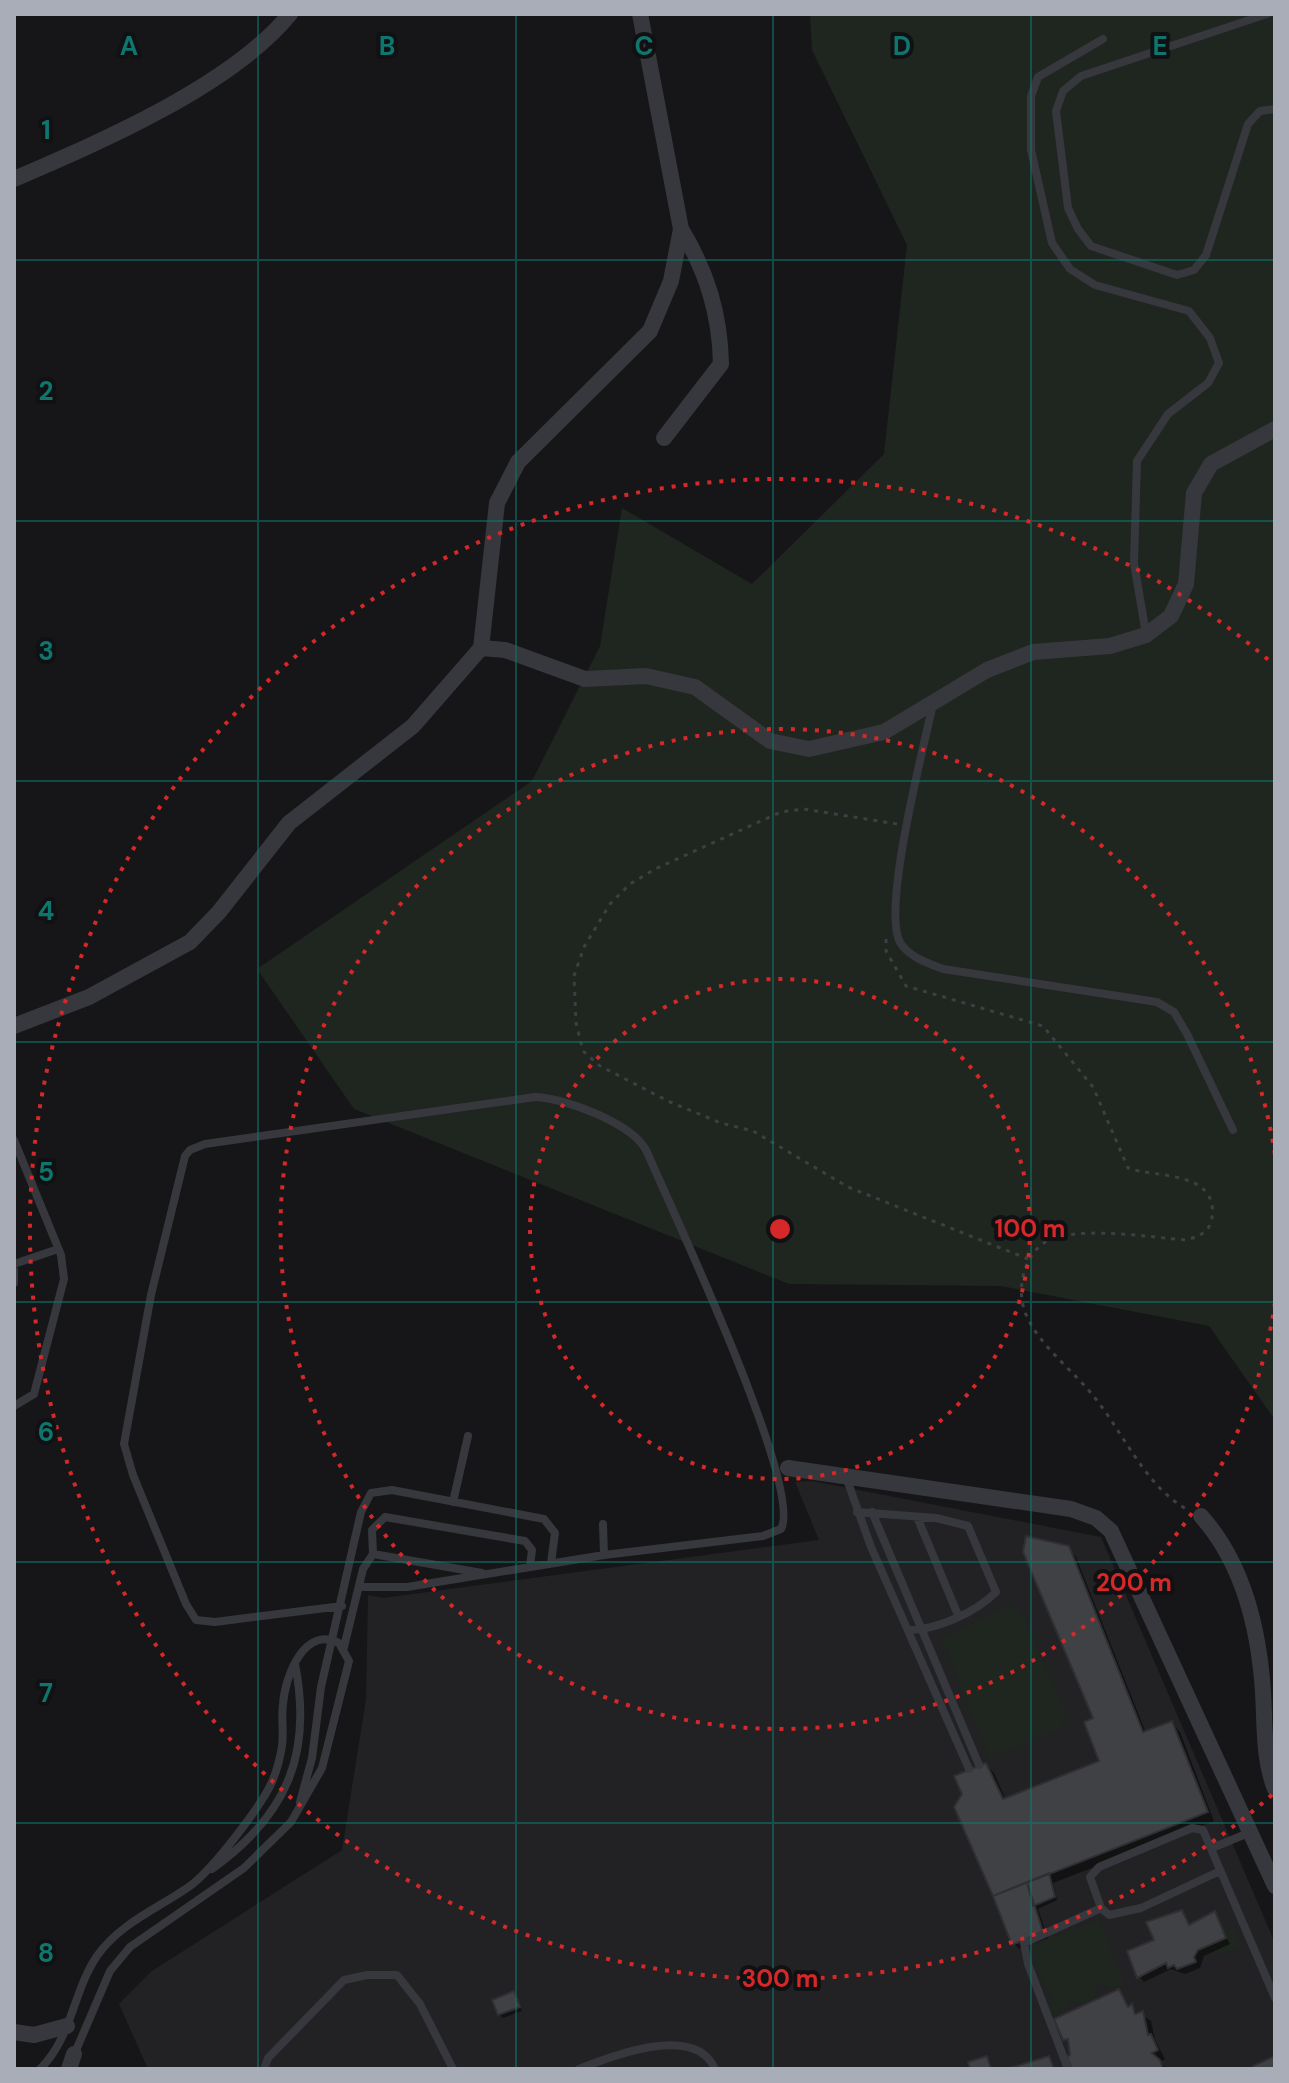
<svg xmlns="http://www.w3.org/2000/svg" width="1289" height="2083" font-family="'DM Sans',sans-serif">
<rect width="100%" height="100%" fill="#161618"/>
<path fill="#222225" d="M812,1481L1101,1537L1275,1943V2069H148L119,2004L152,1971L342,1850L366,1699L368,1595L383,1598L819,1540L795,1482Z"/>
<path fill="#1e261f" d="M810,14H1275V1420L1209,1326L1001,1286L789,1284L354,1109L257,969L532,781L600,646L622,508L752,584L884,454L907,245L812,50Z
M1012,1605L1021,1611L1067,1715L1061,1719L1064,1727L989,1758L941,1639Z
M1099,1919L1125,1986L1116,1991L1101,1984L1095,1988L1096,2000L1083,2006L1070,2000L1069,2008L1052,2014L1049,2012L1051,1998L1028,1947Z
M1234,1928L1240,1946L1212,1958L1207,1946L1226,1938V1931Z"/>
<path fill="#0007" d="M1068,1548L1076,1557L1146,1733L1172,1723L1180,1732L1214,1821L1053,1883L1057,1900L1038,1909L1048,1938L1019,1949L1014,1944L986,1765L994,1773L1006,1800L1101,1762Z
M1182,1912L1191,1926L1214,1914L1230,1944L1204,1956L1200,1968L1185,1974L1171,1969L1144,1982L1139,1976L1156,1941Z
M1119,1992L1131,2008L1151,2021L1155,2040L1165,2059L1160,2062L1167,2069H1074L1071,2044L1065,2038Z
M513,1994L522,2011L503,2018L499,2014Z"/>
<path fill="#404145" stroke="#303034" stroke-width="2" d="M1026,1536L1069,1546L1143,1732L1172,1721L1208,1812L993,1896L954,1807L962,1794L954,1776L986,1763L1003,1799L1099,1761L1084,1722L1093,1718L1023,1552Z
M1049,1873L1055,1897L1033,1906L1027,1882Z
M1027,1882L1043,1932L1012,1945L993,1896Z
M1182,1910L1189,1925L1215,1911L1226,1938L1198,1950L1194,1957L1196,1962L1177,1969L1174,1965L1168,1968L1166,1963L1137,1978L1127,1951L1154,1940L1146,1922Z
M1119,1989L1128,2007L1132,2004L1135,2014L1143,2011L1148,2035L1151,2034L1158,2050L1152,2053L1160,2060L1163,2069H1072L1067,2057L1070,2055L1068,2039L1063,2040L1054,2019Z
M514,1991L520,2007L498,2015L492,2000Z
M987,2056L991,2069H970L968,2062Z
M1049,2056L1054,2069H1007Z
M1275,2056V2069H1254L1253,2066Z"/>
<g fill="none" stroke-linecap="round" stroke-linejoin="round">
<path stroke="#3d3f44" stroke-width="3" stroke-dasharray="4 6" stroke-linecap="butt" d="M897,824L804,809L781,812L655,869L630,884L610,904L584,947L574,976L576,1023L583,1051L600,1066L670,1102L721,1123L753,1131L848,1187L1028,1259
M886,939V951L906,986L1043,1026L1093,1087L1128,1168C1155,1178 1218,1170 1212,1217C1210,1232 1200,1236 1186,1240C1148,1237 1094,1228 1058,1237C1026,1244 1015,1285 1025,1312C1037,1343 1069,1367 1090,1392C1123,1430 1142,1483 1186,1509"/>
<path stroke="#37383d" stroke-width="8" d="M1267,14L1081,76L1063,91L1056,111L1068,208L1078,229L1091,246L1177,275L1194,270L1206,255L1248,124L1260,111L1275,109
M1103,39L1038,77L1031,96V150L1052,243L1070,269L1095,285L1189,311L1210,338L1219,363L1208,383L1168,414L1137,461L1134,563L1146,634
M933,704C924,746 880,914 901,944C911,958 928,963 943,969L1157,1002L1174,1012L1187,1034L1233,1130
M14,1140L61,1255L64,1279L34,1394L14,1406
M14,1264L58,1249
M14,1270V1283
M846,1477L871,1547L969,1769
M453,1502L468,1436
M857,1512L936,1518L968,1526L996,1592C976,1612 939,1629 910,1630
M872,1512L979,1765
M917,1517L958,1615
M603,1524L604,1555
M373,1554L482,1573
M342,1606L215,1622L196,1620L186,1604L133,1475L124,1444L151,1295L185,1156L190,1150L205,1144L535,1097C566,1098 634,1124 647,1152C671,1208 804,1488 781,1529L763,1536L604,1555L407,1587H359
M344,1647L363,1569L373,1554L372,1530L385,1517L525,1541L532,1550L530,1566
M300,1802L312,1758L321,1687L361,1512L371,1493L392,1490L544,1519L555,1533L551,1563
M1212,1848L1251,1832
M212,1869C286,1816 313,1755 295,1664
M1220,1871L1141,1908L1109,1915L1101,1908L1090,1877L1099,1867L1192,1828L1203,1830L1275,1998
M40,2069C72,2038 73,1991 97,1956C120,1923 159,1908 190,1886C212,1870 260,1808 272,1782C277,1770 280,1759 282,1746C284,1732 281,1718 283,1704C285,1677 304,1625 339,1643L349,1661L322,1768L291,1822L244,1868L130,1947L110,1971L74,2055
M264,2069L268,2058L344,1980L367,1975H397L420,2004L453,2069
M579,2069C612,2056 695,2023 715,2069
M1068,2069L1028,1964L1024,1943L1101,1908"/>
<path stroke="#37383d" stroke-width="16" d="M14,179C100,142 231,86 290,14
M664,438L721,364C720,314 707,272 681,229
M481,648L505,650L585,679L646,676L695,687L770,741L809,749L884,732L987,670L1033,652L1110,646L1146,635L1171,616L1186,584L1194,493L1211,464L1275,429
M14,1026L89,997L190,942L219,912L289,823L413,726L481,648L497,503L518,462L650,331L671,281L681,229L640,14
M788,1468L1071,1509L1096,1518L1111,1531L1275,1886
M1201,1516C1243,1563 1259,1630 1263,1692C1265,1724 1263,1759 1275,1789
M14,2032L34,2035L67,2026
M69,2069L74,2054"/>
</g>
<path fill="none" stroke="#0f766e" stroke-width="2" stroke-opacity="0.55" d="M258,14V2069M516,14V2069M773,14V2069M1031,14V2069M14,260H1275M14,521H1275M14,781H1275M14,1042H1275M14,1302H1275M14,1562H1275M14,1823H1275"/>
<g fill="none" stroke="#d62828" stroke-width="4" stroke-dasharray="4 8">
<circle cx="780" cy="1229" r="250"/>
<path d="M1275 1303A500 500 0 1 1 1275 1155"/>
<path d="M1272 1795A750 750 0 1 1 1272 663"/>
</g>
<g font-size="26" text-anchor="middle" font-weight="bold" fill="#0f766e" stroke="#111113" stroke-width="8" stroke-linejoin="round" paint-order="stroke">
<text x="129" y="55">A</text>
<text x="387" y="55">B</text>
<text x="644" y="55">C</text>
<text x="902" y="55">D</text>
<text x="1160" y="55">E</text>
<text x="46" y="139">1</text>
<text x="46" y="400">2</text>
<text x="46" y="660">3</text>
<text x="46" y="920">4</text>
<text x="46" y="1181">5</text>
<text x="46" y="1441">6</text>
<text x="46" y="1702">7</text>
<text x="46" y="1962">8</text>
</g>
<circle cx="780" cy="1229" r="12" fill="#d62828" stroke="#111113" stroke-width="4"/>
<g font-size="24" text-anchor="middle" font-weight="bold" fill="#d62828" stroke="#111113" stroke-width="8" stroke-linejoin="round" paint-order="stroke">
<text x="1030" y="1237">100 m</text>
<text x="1134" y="1591">200 m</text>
<text x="780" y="1987">300 m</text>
</g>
<rect width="1289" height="2083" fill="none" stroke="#a8adb8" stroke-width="32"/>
</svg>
